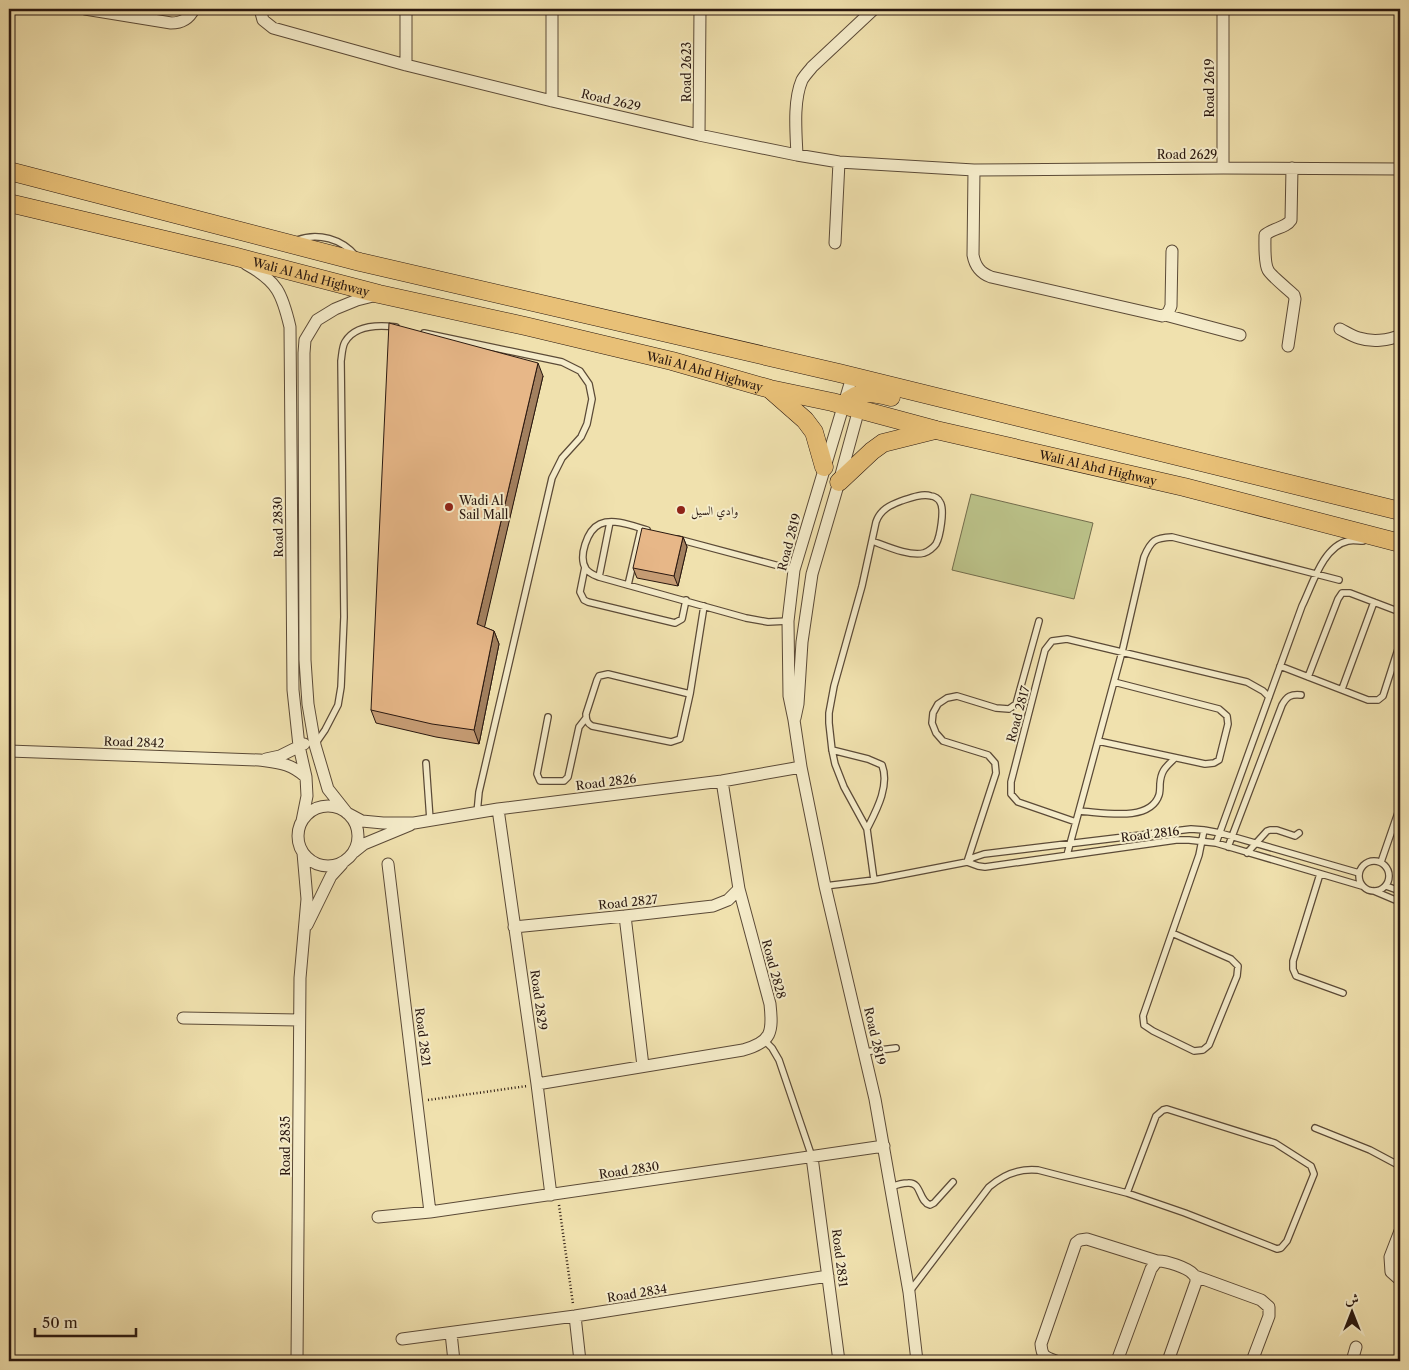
<svg xmlns="http://www.w3.org/2000/svg" width="1409" height="1370" font-family="'Libre Caslon Text',Amiri,serif">
<rect width="100%" height="100%" fill="#f0e1ae"/>
<filter id="stains"><feTurbulence type="fractalNoise" baseFrequency=".004" numOctaves="4"/><feColorMatrix values="0 0 0 0 .2 0 0 0 0 .09 0 0 0 0 .02 0 0 0 .5 -.17"/></filter>
<radialGradient id="worn" r=".72"><stop offset=".6" stop-color="#630" stop-opacity="0"/><stop offset="1" stop-color="#630" stop-opacity=".3"/></radialGradient>
<path fill="#bbc289" stroke="#726c4c" d="M971,494L1093,523L1074,599L952,570Z"/>
<g fill="none" stroke-linecap="round" stroke-linejoin="round">
<g stroke="#5b4a37" stroke-width="8">
<path id="lane" d="M297,240C318,232 342,239 356,256
M424,333L562,362L580,371L589,384L592,399L587,424L581,437L562,458L552,478L479,792L477,813
M647,530C633,526 614,518 600,524C587,530 578,557 586,569C590,574 594,575 599,577L746,618L768,622L788,621
M678,539L794,570
M872,541C886,546 910,557 924,553C928,552 934,547 936,544C940,537 945,509 940,502C939,499 934,496 931,496C922,493 910,498 901,501C890,505 880,510 876,522L862,586L834,686L829,713V723L832,750L835,764L844,787L867,829L874,880
M585,567L580,592L584,600L588,602L675,623L682,619L686,600
M599,577L610,522
M628,585L641,529
M1280,666L1368,700H1378L1383,696L1400,643
M1308,677L1338,599L1342,593H1350L1400,612
M1342,689L1374,602
M690,694L608,674L599,676L597,680L586,714C586,720 587,723 592,726L671,742L680,739L690,694L704,606
M548,717L537,774L540,781H564L568,777L579,727L586,718
M1098,741L1205,764L1214,763L1219,760L1228,724L1227,716L1219,709L1114,682
M316,743L325,730L338,705L341,687L344,617L341,361C342,355 342,347 345,342C355,325 380,325 396,327
M832,750L868,759L882,765C890,786 876,811 867,829
M426,763L430,820
M1079,811C1101,812 1150,823 1159,795C1160,792 1160,787 1160,784C1161,770 1166,767 1175,758
M1076,822L1018,802L1011,794V782L1045,650L1052,641L1067,639L1088,644L1247,682L1263,691L1269,697
M1216,843L1302,606C1312,586 1323,546 1348,541C1353,540 1358,541 1363,541
M1228,847L1282,705C1287,696 1291,694 1301,695
M1247,853L1267,831L1270,830H1277L1295,836L1299,833
M1067,855L1122,652L1144,557C1151,540 1155,538 1172,537L1339,580
M1359 876a15 15 0 1 1 30 0a15 15 0 1 1-30 0Z
M967,862L978,866L985,867L1176,840H1189L1216,843L1362,886
M967,862L996,773L995,763L988,755L943,741L936,733L932,723L933,713L938,704L947,698L957,696L996,708L1009,709L1016,704L1039,621
M1381,862L1400,807
M1320,874L1293,961V969L1296,976L1343,993
M825,886L874,880L967,862L972,858L984,854L1191,829L1204,830L1220,833L1359,873
M1386,886L1400,891
M1374,891L1400,902
M1172,933L1231,959L1238,966L1237,976L1209,1045L1203,1050L1194,1051L1153,1031L1144,1025L1143,1016L1199,855L1204,830
M765,1041L772,1048L779,1060L812,1157
M864,1052L896,1048
M1315,1128L1370,1150L1400,1166
M891,1187C896,1185 902,1183 908,1183C922,1182 918,1201 930,1205L934,1203L953,1182
M910,1291L989,1187C1004,1174 1019,1168 1038,1170L1127,1193L1185,1213L1277,1249L1281,1248L1287,1241L1314,1174L1311,1166L1275,1143L1167,1109L1163,1110L1156,1116L1127,1193"/>
</g>
<g stroke="#5b4a37" stroke-width="13">
<path id="street" d="M85,9L171,23C182,23 189,19 194,9
M260,9L263,20L273,28L406,65L552,101L699,135L797,155L839,162L974,170L1223,168L1400,169
M406,9V65
M552,9V101
M699,135L700,9
M797,155C796,132 793,101 802,80C805,75 809,71 812,67L874,9
M1223,168V9
M974,170L973,255C975,266 980,273 991,277L1162,316L1168,313L1171,306L1172,251
M835,243L839,162
M246,264C277,281 282,293 290,327L293,690L299,746L306,777L307,796L302,821
M377,295L357,300L335,309L317,320L305,340L304,353L305,660L308,704L315,745L328,789L347,813L362,821L383,823H414L498,809L722,781L801,767
M1165,315L1240,335
M1340,329C1346,332 1352,336 1359,338C1371,342 1389,341 1400,335
M1288,346L1295,299L1294,295C1289,290 1270,275 1268,270C1264,263 1265,243 1265,235C1273,228 1286,228 1291,220L1292,168
M852,377L794,570L788,621L789,696L794,720L801,767L825,886L875,1099L909,1292L917,1361
M795,718L798,704L802,642L812,574L839,482L860,405
M9,751L259,760C280,763 290,763 306,777
M266,759L280,756L304,744
M298 836a30 30 0 1 1 60 0a30 30 0 1 1-60 0Z
M498,809L537,1084L551,1195
M354,852L364,844L410,825
M388,864L430,1212
M625,916L643,1066
M307,925L331,876L342,864
M514,927L625,916L713,906L728,900L739,889
M183,1018L299,1020
M537,1084L743,1050C772,1042 773,1032 770,1004L739,889L722,781
M812,1157L839,1361
M378,1217L430,1212L884,1146
M1400,1231L1390,1257L1391,1272L1400,1280
M1195,1276L1261,1300L1269,1307V1316L1252,1361
M575,1316L580,1361
M451,1333L454,1361
M402,1339L575,1316L828,1276
M297,1361L300,978L307,899L303,853
M1056,1361C1045,1357 1042,1357 1041,1344L1076,1243L1080,1240L1087,1239L1157,1261
M1117,1361L1151,1269L1157,1261C1165,1260 1188,1268 1193,1274C1196,1277 1196,1278 1196,1282L1168,1361
M1352,1361L1356,1347"/>
</g>
<g stroke="#29170f" stroke-width="19">
<g id="primary">
<path d="M9,171L360,262L839,373L1400,511"/>
<path id="s1" d="M9,203L233,256L379,294L525,326L672,361L770,389L832,402L936,430L1184,487L1400,543"/>
<path d="M772,391L805,420L814,432L824,467"/>
<path d="M843,405C859,389 871,392 891,397"/>
<path d="M839,482L872,451L883,443L935,430"/>
</g>
</g>
<path stroke="#29170f" stroke-width="2.5" stroke-dasharray="1 2.5" stroke-linecap="butt" d="M428,1100L527,1086
M559,1205L573,1304"/>
<use href="#lane" stroke="#f5ecca" stroke-width="5.5"/>
<use href="#street" stroke="#f5ecca" stroke-width="11"/>
<use href="#primary" stroke="#e8c077" stroke-width="18"/>
</g>
<path fill="#c79d75" stroke="#29170f" d="M543,376L484,627L494,631L499,644L479,744L436,737L376,723L371,710Z
M683,537L687,547L678,586L637,578L633,568Z"/>
<path fill="#a2805f" stroke="#29170f" d="M538,363L543,376L482,638L477,624Z
M683,537L687,547L678,586L674,576Z
M494,631L499,644L479,744L474,730Z"/>
<path fill="#e7b788" stroke="#29170f" d="M389,323L538,363L477,624L494,631L474,730L432,724L371,710Z
M642,528L683,537L674,576L633,568Z"/>
<g fill="#8f2418" stroke="#f5ecca" stroke-width="2">
<circle cx="449" cy="507" r="5"/>
<circle cx="681" cy="510" r="5"/>
</g>
<g text-anchor="middle" dominant-baseline="central" stroke-width="4" stroke-linejoin="round" paint-order="stroke">
<g font-size="12" fill="#29170f" stroke="#f5ecca">
<text transform="translate(686 72) rotate(-90)">Road 2623</text>
<text transform="translate(1209 88) rotate(-90)">Road 2619</text>
<text transform="translate(611 100) rotate(13)">Road 2629</text>
<text x="1187" y="154">Road 2629</text>
<text stroke="none"><textPath href="#s1" startOffset="311">Wali Al Ahd Highway</textPath></text>
<text stroke="none"><textPath href="#s1" startOffset="716">Wali Al Ahd Highway</textPath></text>
<text stroke="none"><textPath href="#s1" startOffset="1121">Wali Al Ahd Highway</textPath></text>
<text transform="translate(278 527) rotate(-91)">Road 2830</text>
<text transform="translate(789 542) rotate(-75)">Road 2819</text>
<text transform="translate(1018 714) rotate(-75)">Road 2817</text>
<text transform="translate(134 742) rotate(2)">Road 2842</text>
<text transform="translate(606 782) rotate(-7)">Road 2826</text>
<text transform="translate(1150 834) rotate(-7)">Road 2816</text>
<text transform="translate(628 902) rotate(-6)">Road 2827</text>
<text transform="translate(774 969) rotate(75)">Road 2828</text>
<text transform="translate(539 1000) rotate(82)">Road 2829</text>
<text transform="translate(875 1036) rotate(77)">Road 2819</text>
<text transform="translate(423 1037) rotate(83)">Road 2821</text>
<text transform="translate(285 1146) rotate(-90)">Road 2835</text>
<text transform="translate(629 1170) rotate(-8)">Road 2830</text>
<text transform="translate(840 1258) rotate(83)">Road 2831</text>
<text transform="translate(637 1293) rotate(-9)">Road 2834</text>
</g>
<g font-size="12" fill="#29170f" stroke="#f5ecca" text-anchor="start">
<text x="459" y="500">Wadi Al<tspan x="459" dy="14">Sail Mall</tspan></text>
<text x="691" y="510">وادي السيل</text>
</g>
</g>
<rect width="1409" height="1370" fill="none" stroke="#f0e1ae" stroke-width="30"/>
<rect x="10" y="10" width="1389" height="1350" fill="none" stroke="#29170f" stroke-width="2.5"/>
<rect x="15" y="15" width="1379" height="1340" fill="none" stroke="#29170f"/>
<g transform="translate(1352 1312)" stroke="#f5ecca" stroke-width="4" paint-order="stroke">
<path d="M0-4L9 19L0 12L-9 19Z" fill="#29170f"/>
<text y="-8" font-size="14" font-weight="bold" text-anchor="middle" fill="#29170f">ش</text>
</g>
<path d="M35 1328v8h101v-8" fill="none" stroke="#29170f" stroke-width="2.5"/>
<text x="42" y="1328" font-size="15" fill="#29170f" stroke="#f5ecca" stroke-width="4" paint-order="stroke">50 m</text>
<rect width="100%" height="100%" filter="url(#stains)"/>
<rect width="100%" height="100%" fill="url(#worn)"/>
</svg>
